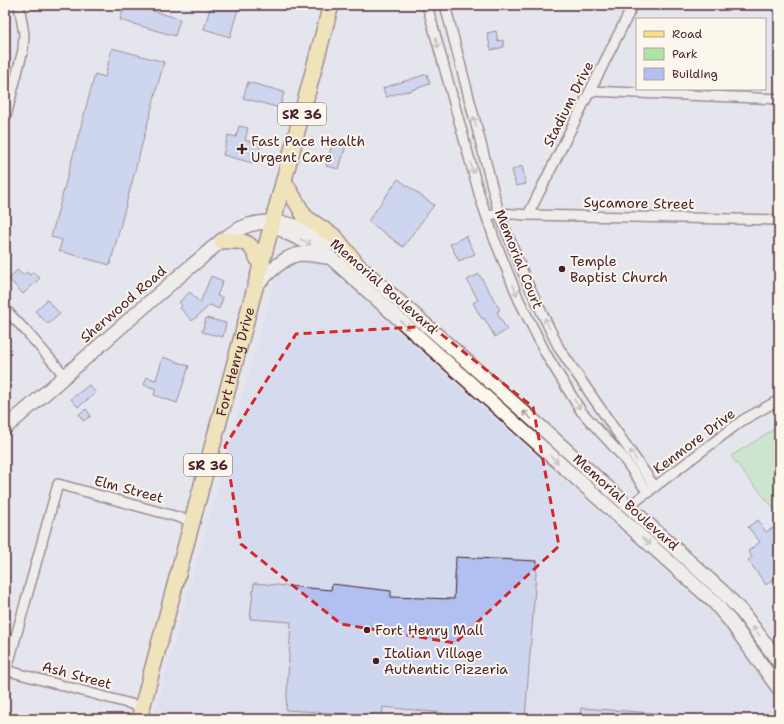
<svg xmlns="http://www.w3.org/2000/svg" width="784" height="724" font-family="'Shantell Sans',sans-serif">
<rect width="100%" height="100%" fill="#e5e6ed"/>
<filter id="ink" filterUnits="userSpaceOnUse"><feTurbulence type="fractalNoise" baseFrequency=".025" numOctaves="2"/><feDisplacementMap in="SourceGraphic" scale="8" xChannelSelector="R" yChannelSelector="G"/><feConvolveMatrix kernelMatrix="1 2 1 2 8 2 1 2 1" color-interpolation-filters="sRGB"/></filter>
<g filter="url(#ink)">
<path fill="#d5dbee" d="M317,262L326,266L718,619L731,631L779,698V719H153L274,282L282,271L291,265Z"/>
<path fill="#ace4a8" stroke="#7b826a" d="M779,426V514L746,476L731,456Z"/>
<path fill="#b1c0f0" stroke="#4a1f2b" d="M125,5H133L180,19L175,36L120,20Z
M211,5H239L230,37L204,29Z
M496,31L498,41L503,40L504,47L491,50L487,33Z
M112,48L164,62L110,265L59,251L62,240L51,237L95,74L105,77Z
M427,74L430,84L406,92V91L386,97L383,88Z
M248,82L284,92L280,108L243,98Z
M239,126L248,128L245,140L261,144L256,164L223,155L228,135L236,137Z
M334,138L347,142L339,169L326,166Z
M522,166L526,184L516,186L512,170Z
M398,179L434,205L403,247L368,221Z
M466,236L475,254L459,261L450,244Z
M17,270L23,275L27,272L30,275L33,272L40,278L23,294L9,279Z
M479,274L500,310L497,312L507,330L495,337L484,318L482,319L473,303L478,300L467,280Z
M211,276L223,281L217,296L223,298L219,309L210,305L192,321L180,308L182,306L179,302L190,292L200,303Z
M47,300L60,314L48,324L35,311Z
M206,318L226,323L223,337L202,332Z
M163,357L189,366L177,403L154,395L156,389L144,385L147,377L156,380Z
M89,385L96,393L78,407L71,399Z
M86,409L91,416L83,421L79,414Z
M758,520L766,532L773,528L779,537V575L766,585L748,560L752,557L748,551L760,542L748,527Z
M456,557L537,561L525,719H443V713L383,707L382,716L286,710L291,622L250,619L254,583L331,590L332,584L391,591V597L454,599Z
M581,708L669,714V719H579Z"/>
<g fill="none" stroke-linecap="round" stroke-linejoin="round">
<g stroke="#4a1f2b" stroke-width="12">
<path id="street" d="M427,5L480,197L494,238L519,300L546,354L581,411L622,456L648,493
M445,5L499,213L526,280L559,348L598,405L655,487
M590,91L779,99
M5,120L23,50L24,34L19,5
M528,215L633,5
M487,216L499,213L528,215L779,220
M5,309L26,331L65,376
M628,507L743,420L779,400
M5,670L142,707
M5,676L58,484L192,521"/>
</g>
<g stroke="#4a1f2b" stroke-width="16">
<path id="secondary" d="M274,224L287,233L308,243L330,257L715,603L731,622L779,689
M347,255L542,428L723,592L742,612L779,662
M256,285C268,274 284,255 302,254C310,254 319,256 327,257
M5,428C67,375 128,320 190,267C208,253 227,232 249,225C278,216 308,228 332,243"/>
</g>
<g stroke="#4a1f2b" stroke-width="18">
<g id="primary">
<path d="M284,181L305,217L335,237L355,262"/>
<path d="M222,241C249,240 251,242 261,266"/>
<path id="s1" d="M139,719L331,5"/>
</g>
</g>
<use href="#street" stroke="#fbf7ec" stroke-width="9"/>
<use href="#secondary" stroke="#fbf7ec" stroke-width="13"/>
<use href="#primary" stroke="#fbe080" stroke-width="15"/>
</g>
<defs><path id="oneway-shaft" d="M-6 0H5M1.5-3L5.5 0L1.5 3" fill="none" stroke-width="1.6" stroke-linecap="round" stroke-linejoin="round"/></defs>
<g stroke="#ab9695">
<use href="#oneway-shaft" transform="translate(437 43) rotate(75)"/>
<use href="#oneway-shaft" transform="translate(475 122) rotate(-105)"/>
<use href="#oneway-shaft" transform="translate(472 168) rotate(74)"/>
<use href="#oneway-shaft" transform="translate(306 242) rotate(28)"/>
<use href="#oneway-shaft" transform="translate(515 290) rotate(68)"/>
<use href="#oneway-shaft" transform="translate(547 323) rotate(-116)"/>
<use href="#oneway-shaft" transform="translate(405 325) rotate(42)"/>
<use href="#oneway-shaft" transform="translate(577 404) rotate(58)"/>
<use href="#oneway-shaft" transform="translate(527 415) rotate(-138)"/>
<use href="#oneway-shaft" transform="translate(633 455) rotate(-125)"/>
<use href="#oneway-shaft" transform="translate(554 459) rotate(41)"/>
<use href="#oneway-shaft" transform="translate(646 541) rotate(42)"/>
<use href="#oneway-shaft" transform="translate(756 631) rotate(-127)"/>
</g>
</g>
<path d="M0 0H784V724H0ZM431,326L533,407L559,546L455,643L341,624L241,544L225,446L296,334Z" fill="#e5e6ed" fill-opacity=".55" fill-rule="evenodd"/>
<path fill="none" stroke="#d62828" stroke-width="3" stroke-dasharray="8 5" stroke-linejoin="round" d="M431,326L533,407L559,546L455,643L341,624L241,544L225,446L296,334Z"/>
<g fill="#4a1f2b" stroke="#fbf7ec" stroke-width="1.5">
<path d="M240 143h4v4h4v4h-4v4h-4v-4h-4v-4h4z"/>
<circle cx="562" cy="269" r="4"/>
<circle cx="367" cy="630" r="4"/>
<circle cx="376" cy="661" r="4"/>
</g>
<g text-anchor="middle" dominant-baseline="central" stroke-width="4" stroke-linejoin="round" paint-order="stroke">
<g fill="#fbf7ec" stroke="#7f6065" stroke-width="1">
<rect x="278" y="103" width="48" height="22" rx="3"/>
<rect x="184" y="454" width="48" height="22" rx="3"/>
</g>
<g font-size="13" font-weight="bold" fill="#4a1f2b">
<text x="302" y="114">SR 36</text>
<text x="208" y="465">SR 36</text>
</g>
<g font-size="14" fill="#4a1f2b" stroke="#fbf7ec">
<text transform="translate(568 104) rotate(-63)">Stadium Drive</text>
<text transform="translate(639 203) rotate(1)">Sycamore Street</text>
<text transform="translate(519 259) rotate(68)">Memorial Court</text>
<text transform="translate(384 286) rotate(41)">Memorial Boulevard</text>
<text transform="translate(123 304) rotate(-41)">Sherwood Road</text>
<text stroke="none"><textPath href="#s1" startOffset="370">Fort Henry Drive</textPath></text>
<text transform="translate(694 441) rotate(-37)">Kenmore Drive</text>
<text transform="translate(129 489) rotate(15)">Elm Street</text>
<text transform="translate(626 502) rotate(42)">Memorial Boulevard</text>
<text transform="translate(77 675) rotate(15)">Ash Street</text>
</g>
<g font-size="14" fill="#4a1f2b" stroke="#fbf7ec" text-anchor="start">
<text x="251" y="141">Fast Pace Health<tspan x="251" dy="16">Urgent Care</tspan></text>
<text x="570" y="261">Temple<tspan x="570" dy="16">Baptist Church</tspan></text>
<text x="375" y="630">Fort Henry Mall</text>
<text x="384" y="653">Italian Village<tspan x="384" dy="16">Authentic Pizzeria</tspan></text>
</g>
</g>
<rect width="784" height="724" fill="none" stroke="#fbf7ec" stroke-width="20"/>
<rect x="10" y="10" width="764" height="704" fill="none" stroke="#4a1f2b" stroke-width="1.5" filter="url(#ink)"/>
<rect x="636" y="18" width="130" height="72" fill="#fbf7ec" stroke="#b4a19f"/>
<rect x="644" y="31" width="20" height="6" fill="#fbe080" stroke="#b4a19f"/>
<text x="672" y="38" font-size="12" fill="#4a1f2b">Road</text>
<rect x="644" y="48" width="20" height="12" fill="#ace4a8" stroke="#b4a19f"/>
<text x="672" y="58" font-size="12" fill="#4a1f2b">Park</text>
<rect x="644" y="68" width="20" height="12" fill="#b1c0f0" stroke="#b4a19f"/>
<text x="672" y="78" font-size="12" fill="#4a1f2b">Building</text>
</svg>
